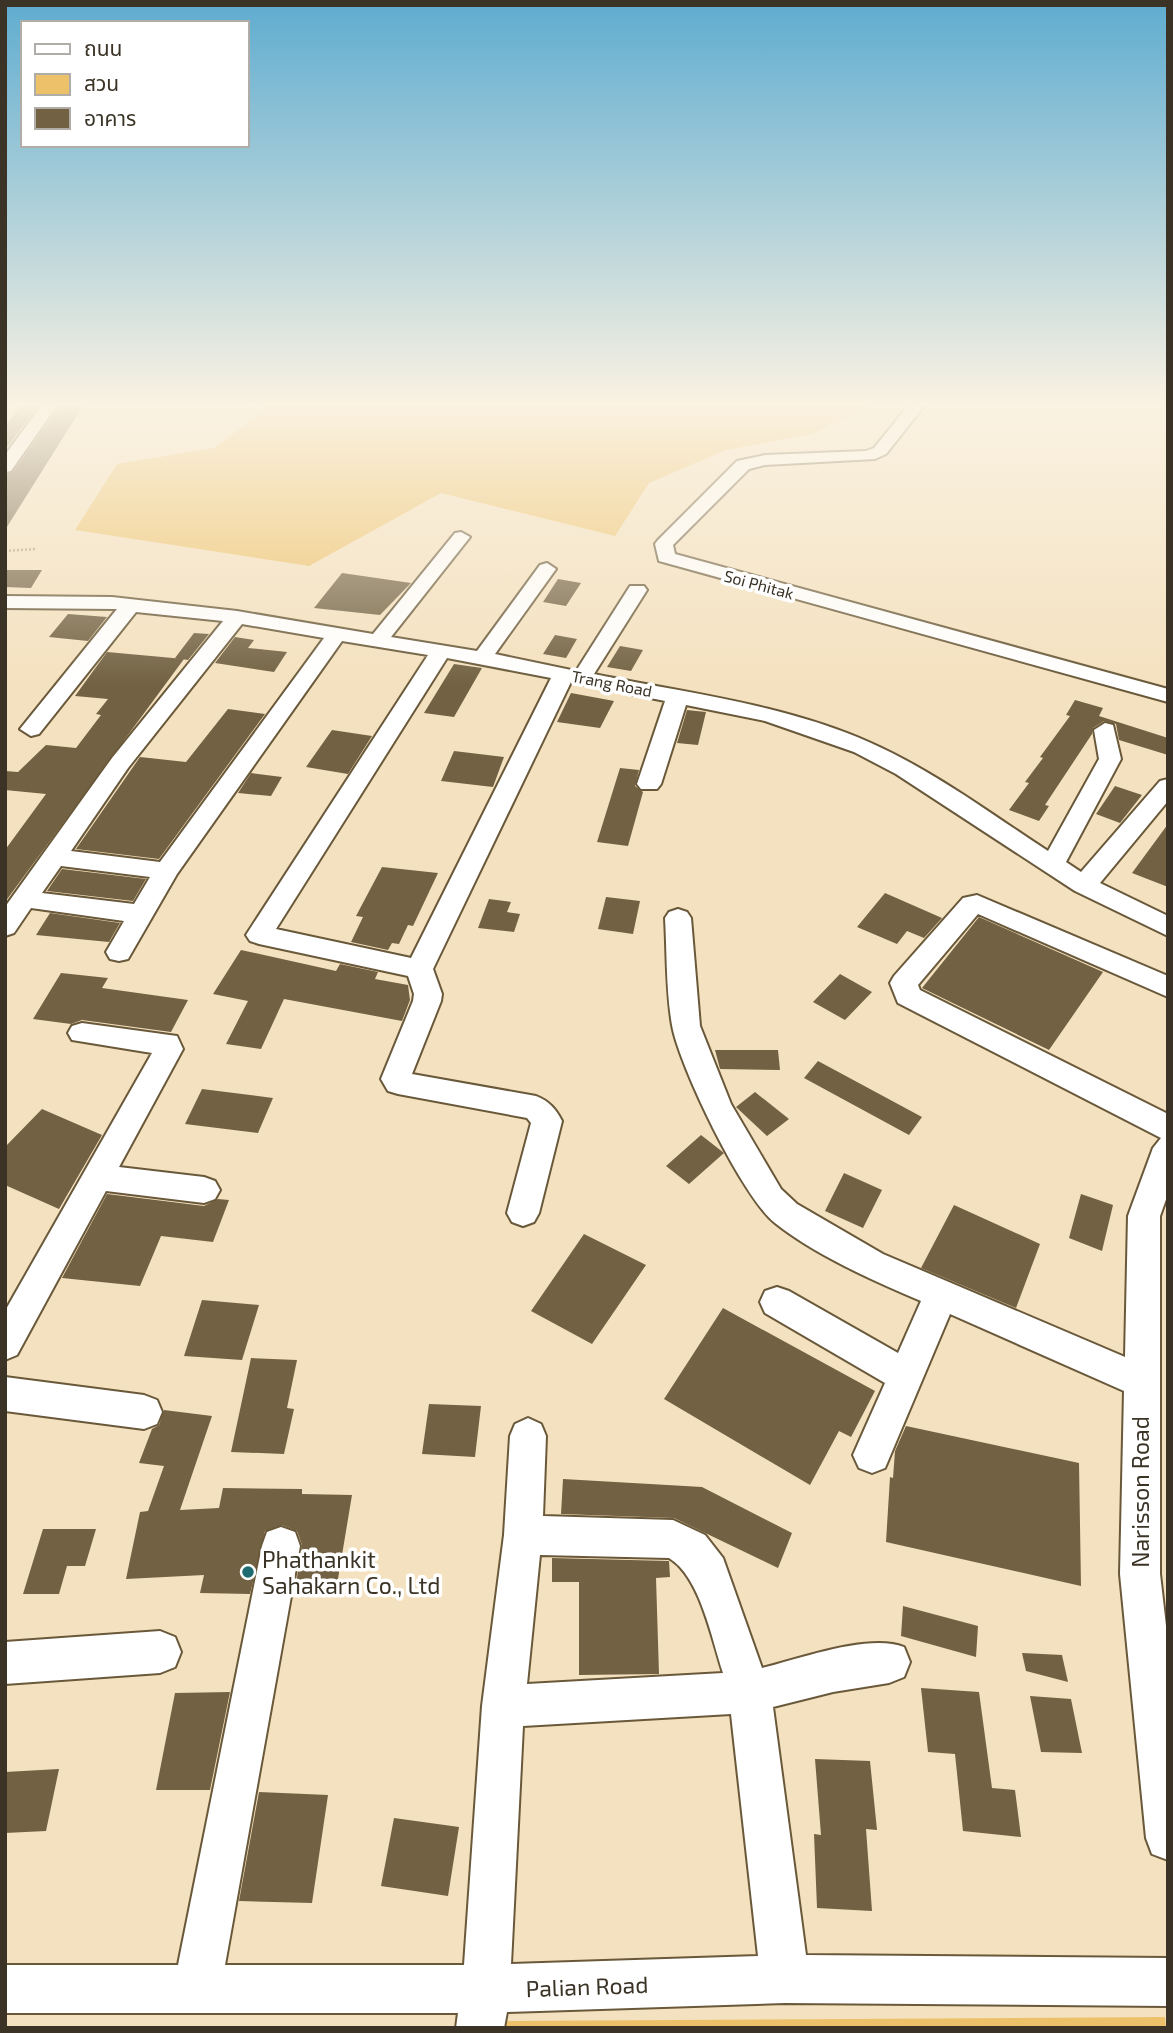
<svg xmlns="http://www.w3.org/2000/svg" width="1173" height="2033" font-family="'Exo 2','Noto Sans Thai',sans-serif">
<rect width="100%" height="100%" fill="#f4e1bf"/>
<path fill="#edc169" d="M264,401H870L864,408L812,434L726,450L649,483L615,536L441,493L309,566L75,530L117,464L214,448L264,411Z
M1165,2017L1166,2028H501L502,2021Z"/>
<path fill="#726243" d="M25,401H42L5,450V426Z
M63,401H86L5,530V475L13,472Z
M5,570H42L31,588L5,587Z
M342,573L411,583L380,615L314,608Z
M558,579L581,583L566,606L543,602Z
M68,614L107,617L88,641L49,637Z
M194,633L209,634L188,660L175,658Z
M555,635L577,639L566,658L543,654Z
M235,637L254,640L248,648L287,652L274,672L215,663Z
M620,646L643,650L631,671L607,667Z
M107,652L184,659L5,902V850L46,794L5,790V771L18,772L46,745L76,748L101,715L96,714L108,699L75,696Z
M454,664L482,668L454,717L424,713Z
M571,693L614,701L600,728L557,722Z
M1075,700L1103,708L1099,716L1168,738V755L1119,740L1116,724L1104,721L1093,728L1092,734L1045,805L1049,806L1039,821L1009,810L1029,783L1025,782L1043,758L1040,757L1070,716L1066,715Z
M228,709L265,714L159,859L76,849L140,757L186,762Z
M687,710L706,712L698,745L677,743Z
M332,730L372,736L348,774L306,767Z
M454,751L504,757L493,787L441,781Z
M620,768L639,770L635,786L643,792L628,846L597,842Z
M251,773L282,777L271,796L238,793Z
M1115,786L1142,795L1120,823L1096,814Z
M1168,824V887L1132,873Z
M382,867L438,873L413,926L408,925L399,944L392,943L388,950L351,942L363,917L356,916Z
M62,869L146,879L133,901L47,891Z
M885,893L942,918L924,938L907,931L897,944L857,927Z
M606,897L640,901L633,934L598,929Z
M489,899L511,902L507,912L520,914L514,932L478,928Z
M50,913L120,923L109,942L36,935Z
M979,917L1103,972L1049,1050L922,988Z
M241,950L336,971L340,964L378,972L375,979L408,985L410,1000L402,1021L284,999L261,1049L226,1044L248,1001L213,994Z
M61,973L108,978L102,988L188,1000L171,1032L82,1020L71,1024L33,1019Z
M840,974L872,992L845,1020L813,1002Z
M715,1050H778L780,1070L720,1069Z
M818,1061L922,1117L909,1135L804,1078Z
M202,1089L273,1098L258,1133L185,1124Z
M755,1092L789,1119L767,1136L736,1107Z
M42,1109L102,1135L59,1209L5,1185V1147Z
M701,1135L724,1153L689,1184L666,1166Z
M844,1173L882,1190L863,1228L825,1211Z
M107,1194L204,1206L218,1199L229,1200L213,1242L161,1236L140,1286L62,1278Z
M1081,1194L1113,1205L1102,1251L1069,1238Z
M954,1205L1040,1244L1016,1308L921,1268Z
M584,1234L646,1265L592,1344L531,1311Z
M202,1300L259,1305L242,1360L184,1356Z
M723,1308L875,1391L851,1437L839,1431L810,1485L664,1399Z
M251,1358L297,1360L287,1408L294,1409L284,1454L231,1452Z
M429,1404L481,1406L475,1457L422,1454Z
M164,1410L212,1416L180,1510L219,1508L223,1488L302,1489V1494L352,1495L336,1591L295,1590L302,1545L297,1531L282,1525L265,1531L250,1594L200,1593L204,1575L126,1579L140,1512L148,1511L164,1466L139,1463L152,1429L159,1425Z
M906,1426L1079,1463L1081,1586L886,1542L890,1477L893,1478L895,1451Z
M563,1479L702,1487L792,1533L778,1568L674,1518L561,1514Z
M43,1529H96L85,1566H67L59,1594H23Z
M552,1558L669,1561L670,1577L656,1578L659,1674L579,1675V1582H552Z
M903,1606L978,1626L976,1657L901,1636Z
M1022,1653L1062,1655L1068,1682L1026,1671Z
M921,1688L979,1692L992,1788L1015,1790L1021,1837L963,1831L955,1754L928,1752Z
M230,1692L210,1790H156L175,1693Z
M1030,1696L1071,1699L1082,1753L1041,1752Z
M815,1759L870,1761L877,1830L866,1829L872,1911L817,1908L814,1834L821,1835Z
M59,1769L46,1831L5,1833V1772Z
M259,1792L328,1795L312,1903L239,1901Z
M394,1818L459,1827L448,1896L381,1886Z"/>
<g fill="none" stroke-linecap="round" stroke-linejoin="round">
<g stroke="#69593a" stroke-width="4">
<path id="minor" d="M45,401H60L11,471L5,472V455Z
M912,401H928L886,454L875,459L765,465L749,469L673,545L675,554L1168,689V702L659,561L655,544L658,540L737,461L765,455L866,451L874,448Z
M461,532L470,537L391,637L477,651L540,565L547,563L556,569L495,654L576,671L630,586H644L647,590L594,674C686,693 784,704 871,743C934,771 991,814 1048,851L1099,759L1094,730L1105,723L1113,725L1121,759L1066,862L1081,872L1160,781L1168,779V801L1100,883L1168,916V936L1075,891L896,774L854,752L765,721L686,705L661,784L657,789H641L637,784L665,701L571,682L433,969L442,994L441,1001L412,1074L536,1096C549,1101 556,1109 562,1121L539,1213L534,1222L523,1226L512,1222L507,1213L531,1123L527,1118L398,1094L388,1091L381,1079L413,1001L414,994L408,976L259,944L250,941L246,935L428,655L342,641L177,874L128,959L119,961L110,959L106,952L124,921L31,908L14,933L5,936V907L112,758L223,621L136,612L39,734L31,736L20,729L117,609L5,608V596L112,597L237,611L373,634L455,533ZM242,624L324,638L160,862L71,851L128,768ZM447,658L551,678L411,958L276,929ZM61,866L150,877L134,904L42,893Z
M977,895L1168,976V997L978,914L918,985L920,990L1168,1114V1194L1160,1216V1574L1168,1643V1860L1152,1854L1146,1838L1120,1574L1124,1391L950,1314L885,1468L872,1473L859,1468L853,1455L885,1383L765,1313L760,1302L765,1291L777,1287L789,1291L898,1353L921,1301C874,1281 815,1255 775,1223C743,1198 679,1066 672,1025C666,991 667,953 665,918L669,912L678,909L687,912L691,918L700,1026L731,1104L781,1189L797,1204L883,1254L1125,1357L1128,1216L1153,1148L1161,1138L898,1003L890,983L894,976L963,898Z
M82,1023L177,1036L183,1049L119,1167L204,1177L215,1181L220,1190L215,1199L204,1203L106,1191L17,1355L5,1360V1311L152,1053L72,1040L68,1033L72,1026Z
M5,1377L144,1395L157,1400L162,1412L157,1424L144,1429L5,1411Z
M528,1418L541,1424L546,1436L543,1516L673,1520L705,1535L723,1558L762,1668C799,1659 869,1633 904,1647L910,1662L904,1677L889,1683L833,1692L773,1707L806,1955L1168,1958V2006L785,2003L507,2012L504,2028H456L458,2013H5V1965H178L262,1546L267,1532L281,1527L295,1532L300,1546L225,1965H464L482,1706L504,1535L510,1436L515,1424ZM540,1555L669,1558C700,1576 712,1640 723,1673L527,1684ZM731,1714L758,1956L511,1964L523,1726Z
M160,1631L175,1637L181,1652L175,1667L160,1673L5,1684V1642Z"/>
</g>
<path stroke="#ac9d83" stroke-width="2.5" stroke-dasharray="2 2" stroke-linecap="butt" d="M5,551L36,549"/>
<use href="#minor" fill="#fff" fill-rule="evenodd"/>
</g>
<linearGradient id="sky" x2="0" y2="1"><stop stop-color="#5eacd0"/><stop offset="0.59" stop-color="#faf2e2"/><stop offset="1" stop-color="#faf2e2" stop-opacity="0"/></linearGradient>
<rect width="1173" height="685" fill="url(#sky)"/>
<circle fill="#1f6b72" stroke="#fff" stroke-width="2.5" cx="248" cy="1572" r="7"/>
<g text-anchor="middle" dominant-baseline="central" stroke-width="7" stroke-linejoin="round" paint-order="stroke">
<g font-size="16" fill="#3a3326" stroke="#fff">
<text transform="translate(759 584) rotate(15)">Soi Phitak</text>
<text transform="translate(612 683) rotate(11)">Trang Road</text>
</g>
<g font-size="23" fill="#3a3326" stroke="#fff">
<text transform="translate(1140 1492) rotate(-90)">Narisson Road</text>
<text transform="translate(587 1986) rotate(-2)">Palian Road</text>
</g>
<g font-size="23" fill="#3a3326" stroke="#fff" text-anchor="start">
<text x="262" y="1559">Phathankit<tspan x="262" dy="26">Sahakarn Co., Ltd</tspan></text>
</g>
</g>
<rect width="1173" height="2033" fill="none" stroke="#3a3326" stroke-width="14"/>
<rect x="21" y="21" width="228" height="126" fill="#ffffff" stroke="#b0ada8" stroke-width="2"/>
<rect x="35" y="44" width="35" height="10" fill="#ffffff" stroke="#b0ada8" stroke-width="2"/>
<text x="84" y="56" font-size="21" fill="#3a3326">ถนน</text>
<rect x="35" y="74" width="35" height="21" fill="#edc169" stroke="#b0ada8" stroke-width="2"/>
<text x="84" y="91" font-size="21" fill="#3a3326">สวน</text>
<rect x="35" y="108" width="35" height="21" fill="#726243" stroke="#b0ada8" stroke-width="2"/>
<text x="84" y="126" font-size="21" fill="#3a3326">อาคาร</text>
</svg>
